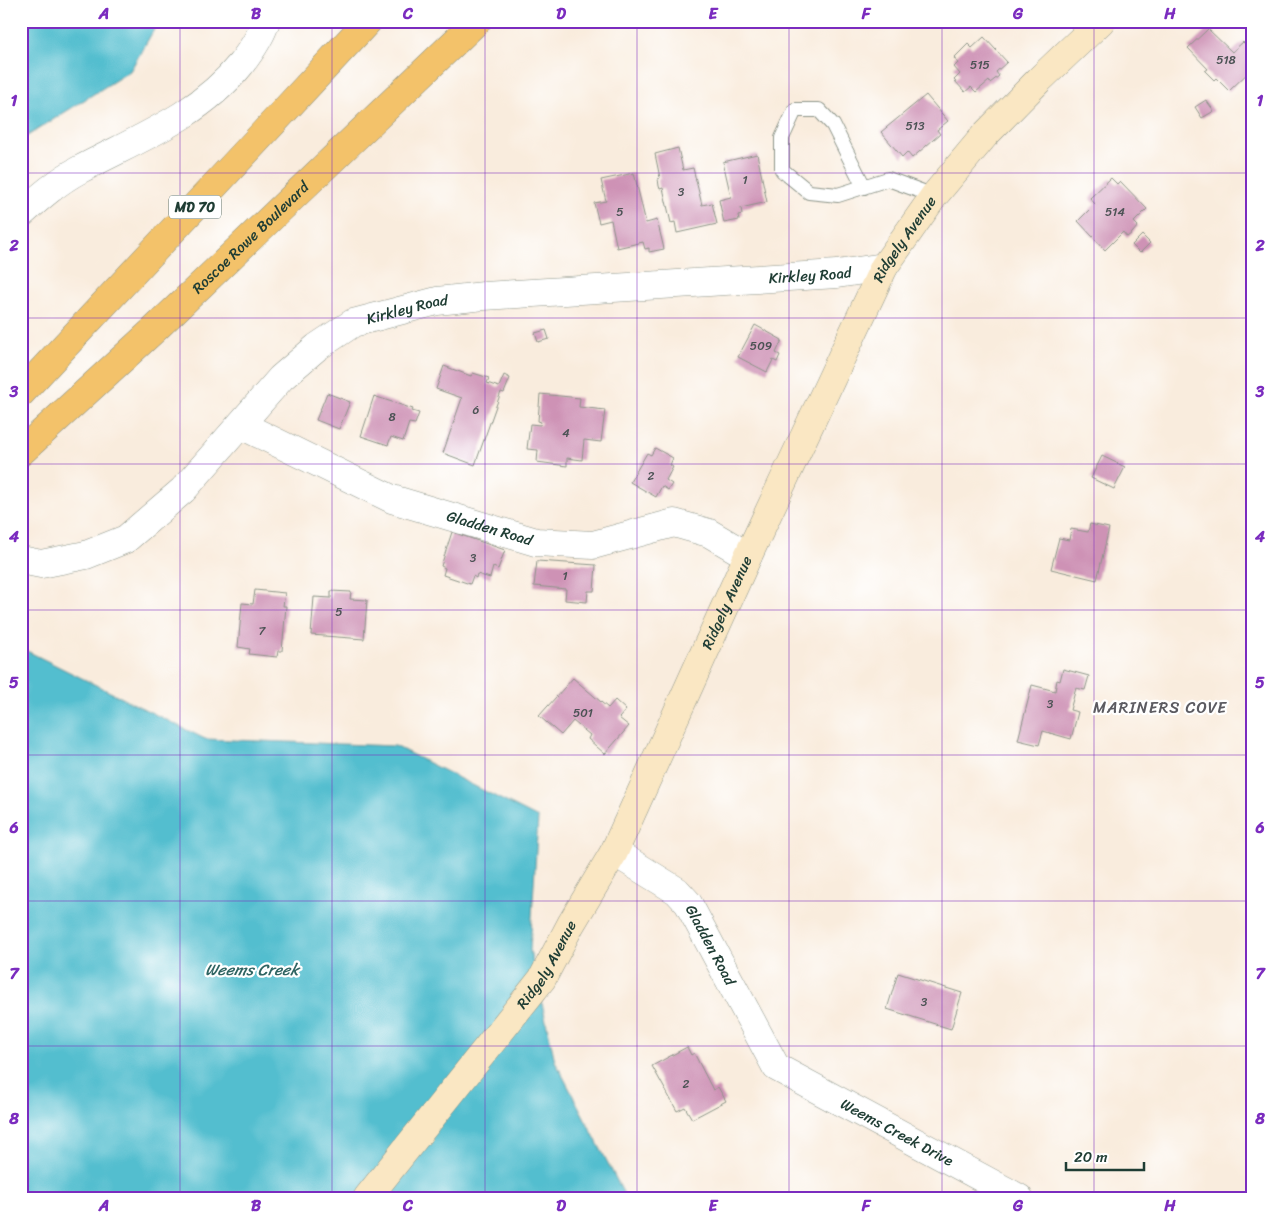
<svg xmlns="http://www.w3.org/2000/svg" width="1274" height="1219" font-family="Sriracha,sans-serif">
<rect width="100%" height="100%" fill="#fff"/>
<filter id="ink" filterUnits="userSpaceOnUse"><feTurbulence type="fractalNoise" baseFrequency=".02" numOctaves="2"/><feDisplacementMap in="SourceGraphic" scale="10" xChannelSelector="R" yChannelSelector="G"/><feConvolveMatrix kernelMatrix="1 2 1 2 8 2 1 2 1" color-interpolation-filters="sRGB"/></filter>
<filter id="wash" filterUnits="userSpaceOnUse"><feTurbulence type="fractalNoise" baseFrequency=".0096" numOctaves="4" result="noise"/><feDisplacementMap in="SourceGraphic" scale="20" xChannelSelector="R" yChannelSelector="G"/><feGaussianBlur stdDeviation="1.12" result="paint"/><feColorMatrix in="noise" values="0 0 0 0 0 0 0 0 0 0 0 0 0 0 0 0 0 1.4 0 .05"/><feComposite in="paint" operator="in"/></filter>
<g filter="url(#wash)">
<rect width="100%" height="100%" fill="#f9ecdd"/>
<path fill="#53becf" stroke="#397e82" d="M21,21H159L130,71L21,140Z
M21,648L205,739L395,746L538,818L530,950L555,1061L626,1198H21Z"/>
<g id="blocks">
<path fill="#ce92b5" d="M1208,29L1232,52L1243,42L1253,52V68L1229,91L1216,78L1214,80L1205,71L1208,69L1188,48Z
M984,37L1007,62L996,72L999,76L990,83L989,81L976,92L971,87L965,92L954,80L960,74L954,67L958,63L954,58L968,44L972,48Z
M926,95L948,121L937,130L940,134L912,158L907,152L902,157L881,132Z
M1206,100L1214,111L1202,118L1195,107Z
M678,148L683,170L693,168L702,205L712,203L717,224L677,233L675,222L671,223L663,188L660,189L659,186L658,179L660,178L655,154Z
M757,154L767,202L741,208L742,214L738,215L739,220L724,223L719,200L731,197L723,162Z
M634,173L646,223L657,220L664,249L649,252V248L645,249L643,242L617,248L611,220L599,223L594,203L606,201L601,180Z
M1111,178L1117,184L1120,181L1147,209L1134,222L1138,226L1132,233L1127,237L1123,232L1105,250L1078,221L1095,204L1090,198Z
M1142,235L1150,243L1140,253L1132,245Z
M755,325L782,340L776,353L780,355L777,362L773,360L767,372L738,357Z
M546,330L549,339L538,342L535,333Z
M444,366L471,376L473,373L489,378L487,383L499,387L504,375L510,378L504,393L501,392L475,465L443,453L462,398L436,389Z
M327,393L350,402L339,429L316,420Z
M540,394L580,398L579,407L605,410L601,442L584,440L582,460L567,458V466L537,462L538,450L527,449L530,424L540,425L541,422L538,421Z
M374,396L413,409L412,411L419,413L415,424L409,423L403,441L391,437L388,445L361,436Z
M655,448L673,458L670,465L673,467L666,480L672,484L668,490L662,486L656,497L630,482L647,453L651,455Z
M1102,456L1125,467L1114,489L1091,478Z
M1090,524L1109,528L1097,580L1051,569L1059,538L1069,540L1071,529L1088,532Z
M452,532L505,550L498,569L493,567L490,578L477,574L476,578L473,576L470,584L443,575L445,568L441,566Z
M537,561L596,565L594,591H588L587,602L565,600L566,589L534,586Z
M255,590L285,593L283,606H286L282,651H278L277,657L249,654L250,649L238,647L242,603L253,604Z
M331,591L351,592L350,599L367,600L364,639L311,635L314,597L331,598Z
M1063,669L1089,676L1085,690L1076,688L1070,710L1078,712L1071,739L1043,731L1039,745L1018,740L1032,685L1055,691L1057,680L1060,681Z
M573,678L608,708L615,700L626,710L619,718L629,726L605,754L588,739L590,735L573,721L561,735L539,716Z
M898,973L962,993L951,1029L887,1009Z
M687,1047L691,1055L694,1053L713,1090L718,1087L726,1101L692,1119L685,1107L677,1111L652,1066Z"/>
</g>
</g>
<g filter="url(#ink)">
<use href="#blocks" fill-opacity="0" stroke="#8c9488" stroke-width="1"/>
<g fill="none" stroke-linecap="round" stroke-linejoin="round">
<g stroke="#8c9488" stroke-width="16">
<path id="lane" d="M864,187L833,125L819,110H795L782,138V170L809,192L838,195L888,179L934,196"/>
</g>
<g stroke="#8c9488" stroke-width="29">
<g id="street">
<path d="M21,214C39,198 58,181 79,170C137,139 198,117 241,64C251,51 261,37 266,21"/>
<path id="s1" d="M241,425L392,499L536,542L593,545L674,523L709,533L748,556"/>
<path id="s2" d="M21,560L41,564L86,555L126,539L183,490L281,378L317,347L353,323L437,301L484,296L837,274L884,267"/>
<path id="s3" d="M614,852L677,891L688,903L776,1067L1019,1198"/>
</g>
</g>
<g stroke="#8c9488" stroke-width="29">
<g id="secondary">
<path id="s4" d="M367,1198L542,979L571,924L614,852L748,556L884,267L934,196L985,135L1039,80L1101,21"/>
</g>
</g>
<g stroke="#8c9488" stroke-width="29">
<g id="primary">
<path d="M21,393L368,21"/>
<path id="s5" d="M21,452L156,328L477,21"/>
</g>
</g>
<use href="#lane" stroke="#fff" stroke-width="14"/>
<use href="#street" stroke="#fff" stroke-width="28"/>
<use href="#secondary" stroke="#fae7c3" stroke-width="28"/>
<use href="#primary" stroke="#f3c26a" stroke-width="28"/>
</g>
</g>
<path fill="none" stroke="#7b2cbf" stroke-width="1" stroke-opacity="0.55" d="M180,21V1198M332,21V1198M485,21V1198M637,21V1198M789,21V1198M942,21V1198M1094,21V1198M21,173H1253M21,318H1253M21,464H1253M21,610H1253M21,755H1253M21,901H1253M21,1046H1253"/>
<g text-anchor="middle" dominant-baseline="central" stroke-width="4.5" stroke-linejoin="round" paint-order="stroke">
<g font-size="12" fill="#4b5254">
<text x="1226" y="60">518</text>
<text x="980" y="65">515</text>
<text x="915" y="126">513</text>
<text x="745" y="180">1</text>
<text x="681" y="192">3</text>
<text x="620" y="212">5</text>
<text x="1115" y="212">514</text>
<text x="761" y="346">509</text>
<text x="476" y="410">6</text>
<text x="392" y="417">8</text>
<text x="566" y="433">4</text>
<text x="651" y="476">2</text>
<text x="473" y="558">3</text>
<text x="565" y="576">1</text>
<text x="339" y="612">5</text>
<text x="262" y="631">7</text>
<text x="1050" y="704">3</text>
<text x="583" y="713">501</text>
<text x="924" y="1002">3</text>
<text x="686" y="1084">2</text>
</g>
<rect fill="#fff" stroke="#627771" stroke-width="1" x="169" y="195.5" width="52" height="23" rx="4"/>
<g font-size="14" font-weight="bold" fill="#1f3d34">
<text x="195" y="207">MD 70</text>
</g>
<g font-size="15" fill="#1f3d34" stroke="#fff">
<text stroke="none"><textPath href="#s5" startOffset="314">Roscoe Rowe Boulevard</textPath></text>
<text stroke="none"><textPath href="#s4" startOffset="1105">Ridgely Avenue</textPath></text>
<text stroke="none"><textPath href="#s2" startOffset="885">Kirkley Road</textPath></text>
<text stroke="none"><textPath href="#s2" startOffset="480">Kirkley Road</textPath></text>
<text stroke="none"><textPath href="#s1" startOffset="270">Gladden Road</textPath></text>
<text stroke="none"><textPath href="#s4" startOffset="700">Ridgely Avenue</textPath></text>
<text stroke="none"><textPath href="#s3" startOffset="138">Gladden Road</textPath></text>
<text stroke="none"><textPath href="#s4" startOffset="295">Ridgely Avenue</textPath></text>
<text stroke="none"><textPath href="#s3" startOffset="414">Weems Creek Drive</textPath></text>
</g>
<g font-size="16" letter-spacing="1" fill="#5c5b61" stroke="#fff">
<text x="1160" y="707">MARINERS COVE</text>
</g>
<g font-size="16" font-style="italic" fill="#2f6462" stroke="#fff">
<text x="252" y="969">Weems Creek</text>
</g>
</g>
<rect width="1274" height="1219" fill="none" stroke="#fff" stroke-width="55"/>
<path d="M1066 1162v8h78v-8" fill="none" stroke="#1f3d34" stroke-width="2.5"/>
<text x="1074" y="1162" font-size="15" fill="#1f3d34" stroke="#ffffff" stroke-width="4" paint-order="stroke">20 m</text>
<rect x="28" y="28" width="1218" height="1164" fill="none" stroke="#7b2cbf" stroke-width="2"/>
<g font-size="16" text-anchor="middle" font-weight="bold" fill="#7b2cbf">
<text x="104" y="19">A</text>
<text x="256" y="19">B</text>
<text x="408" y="19">C</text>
<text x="561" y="19">D</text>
<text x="713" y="19">E</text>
<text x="866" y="19">F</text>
<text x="1018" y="19">G</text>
<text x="1170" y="19">H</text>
<text x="14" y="106">1</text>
<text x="1260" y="106">1</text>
<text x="14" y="251">2</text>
<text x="1260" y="251">2</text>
<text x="14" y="397">3</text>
<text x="1260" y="397">3</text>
<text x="14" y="542">4</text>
<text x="1260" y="542">4</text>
<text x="14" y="688">5</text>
<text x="1260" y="688">5</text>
<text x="14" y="833">6</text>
<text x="1260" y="833">6</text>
<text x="14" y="979">7</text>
<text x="1260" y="979">7</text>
<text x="14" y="1124">8</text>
<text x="1260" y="1124">8</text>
<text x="104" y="1211">A</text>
<text x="256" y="1211">B</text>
<text x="408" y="1211">C</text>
<text x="561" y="1211">D</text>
<text x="713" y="1211">E</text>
<text x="866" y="1211">F</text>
<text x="1018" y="1211">G</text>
<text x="1170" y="1211">H</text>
</g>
</svg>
